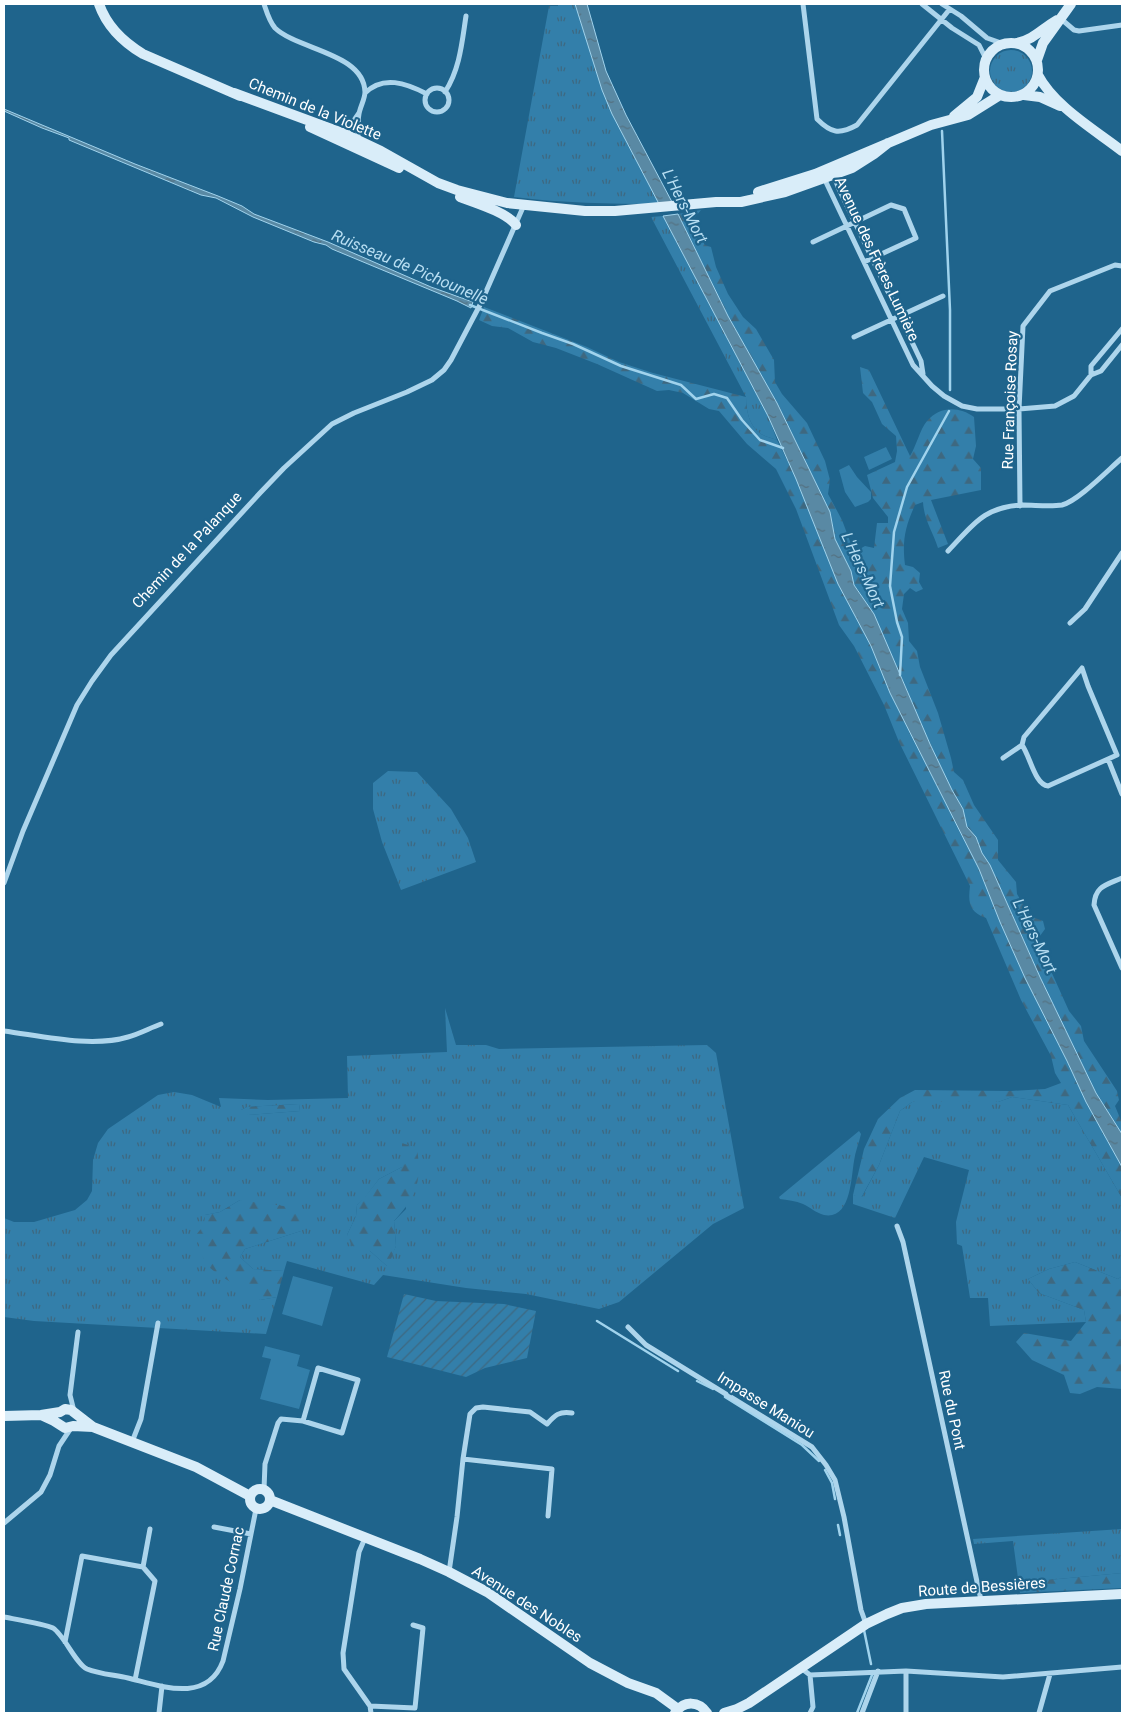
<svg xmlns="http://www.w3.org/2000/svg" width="1126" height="1717" font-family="Roboto,sans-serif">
<defs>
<pattern id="grass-tufts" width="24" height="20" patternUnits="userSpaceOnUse" patternTransform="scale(1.25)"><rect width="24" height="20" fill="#337faa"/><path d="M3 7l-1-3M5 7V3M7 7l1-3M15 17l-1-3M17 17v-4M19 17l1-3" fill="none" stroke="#3e6880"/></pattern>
<pattern id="forest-firs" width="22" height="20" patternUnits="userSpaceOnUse" patternTransform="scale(1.25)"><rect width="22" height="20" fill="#337faa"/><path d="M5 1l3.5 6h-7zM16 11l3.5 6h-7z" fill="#3e6880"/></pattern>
<pattern id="garden-furrows" width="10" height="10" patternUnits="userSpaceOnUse" patternTransform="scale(1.25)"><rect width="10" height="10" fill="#337faa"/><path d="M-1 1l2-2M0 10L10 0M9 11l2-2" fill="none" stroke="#3e6880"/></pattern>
<pattern id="water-ripples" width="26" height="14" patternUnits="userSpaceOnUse" patternTransform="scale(1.25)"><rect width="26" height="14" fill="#5989a4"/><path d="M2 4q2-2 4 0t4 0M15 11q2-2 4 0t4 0" fill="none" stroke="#547181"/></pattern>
</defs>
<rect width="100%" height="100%" fill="#1f648c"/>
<path fill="url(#grass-tufts)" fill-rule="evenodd" d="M558,4H575L602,90L612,114L659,204C610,204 562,203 514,197L549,6H558Z
M990 71a21 21 0 1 1 42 0a21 21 0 1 1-42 0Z
M663,216L768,416L777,440C772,438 766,437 761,434C749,426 746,410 746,397L651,217Z
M388,771L417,772L451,809L468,838L476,862L401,890L382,842L373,809V783Z
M445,1008L456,1045H486L499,1049L707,1045L716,1053L744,1208L713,1224L619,1302L599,1309L526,1294L466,1288L383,1275L374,1285L287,1261L284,1271L253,1269L240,1257L245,1249L301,1231L240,1200L220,1212L205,1215L260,1300L277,1297L266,1334L34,1321L4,1317V1218L14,1222H34L75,1210L87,1200L92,1191L93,1160L98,1143L108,1129L158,1095L174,1092L192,1095L221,1107L219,1098L268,1100L348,1098L347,1056L447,1052ZM299,1104L300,1111L248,1115L241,1110L247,1107ZM402,1167L406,1209L394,1221L396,1246L387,1266L370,1251L347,1235L356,1216L357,1205L364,1199L379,1179Z
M1012,1097L1068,1105L1122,1198V1276L1118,1279L1075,1262L1049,1269L1028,1279L1039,1293L1084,1310L1086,1322L990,1326L988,1298H970L962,1246L957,1244L956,1222L969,1170L924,1157L895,1218L853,1204V1195L862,1197L879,1165L900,1111L912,1102H998Z
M859,1131L861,1134C859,1143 855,1152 854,1161C851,1178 851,1220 824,1215C816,1213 810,1207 803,1204C796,1201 787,1200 780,1199L779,1197Z
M1122,1529V1573L1037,1581L1034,1585L1037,1592L1020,1593L1013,1541L974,1544L973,1539Z"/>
<path fill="url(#forest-firs)" d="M701,210L692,221L705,245L711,247L716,267L728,294L743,317L756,329L774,360L775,382L782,394L807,423L825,461L830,480L828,494L842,520L851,544L858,550L865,546L874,548L877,523H888V517L873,498L867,475L895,462L897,451L896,436L882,424L872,402L863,393L860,367L869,370L910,456C916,447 920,429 927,421C940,406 959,406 974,417L976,446L973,459L981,468V490L931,500L948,544L938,548C933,532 924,520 923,502L915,505C905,527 902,541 905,565L913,567L920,573L919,582L923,589L916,592L910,588L904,594L902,609L908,623L909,641L917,651L920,667L938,713L951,758L954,772L963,780L974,805L998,840V860L1016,882L1017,894L1030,916L1043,921L1045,929L1037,940L1069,1011L1081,1026L1084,1041L1117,1091L1119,1100L1115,1106L1122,1123V1134L1096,1093L1040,977L990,865L982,853L976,837L967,827L963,809L952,790L930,744L896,664L859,591L854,585L851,571L835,539L830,512L777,403L728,316L678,214Z
M484,307L587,347L619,362L653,373L746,397C746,410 749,426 761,434C766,437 772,438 777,440L796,478L838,584L871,646L890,693L979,869L1000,922L1025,978L1067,1061L1086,1102L1122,1167V1198L1068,1105L1012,1097L998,1102H912L900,1111L879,1165L861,1198L853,1195L864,1149L878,1119L900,1098L915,1090L1011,1091L1045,1089L1061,1083L1055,1073L1051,1056L1021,1000L986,918C969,912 968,903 970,886L899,742L884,705L854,646L839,625L796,509L776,469L747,444L719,411L709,409L683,393L669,390L657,391L597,364L556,348L533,342L508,328L492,326L479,320Z
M299,1104L300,1111L248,1115L241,1114V1110L247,1107Z
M402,1143L417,1148C422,1181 417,1196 394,1221L396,1246L388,1267L370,1251L354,1249L347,1235L356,1216L357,1205L364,1198L379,1179L402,1167Z
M240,1200L298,1208L301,1231L245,1249L240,1257L253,1269L284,1271L277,1297L260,1300L219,1275L205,1264L196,1235L204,1225L205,1215L220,1212Z
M1075,1262L1118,1279L1122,1276V1389L1097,1387L1080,1394L1070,1393L1064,1375L1032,1360L1016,1342L1024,1333L1071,1341L1086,1322L1084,1310L1039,1293L1028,1279L1049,1269Z
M1122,1573V1588L1037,1592L1033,1585L1037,1581Z"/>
<path fill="#337faa" d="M886,447L892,459L869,470L864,457Z
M849,465L857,477L871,492V499L868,502L855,507L845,492L839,470Z
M293,1276L333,1287L322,1326L282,1314Z
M265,1346L300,1355L297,1366L310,1370L299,1409L260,1399L271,1359L262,1357Z"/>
<path fill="url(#garden-furrows)" d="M404,1294L436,1301L504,1304L536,1311L527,1358L485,1368L466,1377L387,1357Z"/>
<path fill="url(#water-ripples)" stroke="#a0d3ed" d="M575,4H587L606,71L626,115L672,202L659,204L612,114L602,90Z
M4,109L135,164L218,196L242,206L254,214L328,242L431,287L473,302L471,308L457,301L332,249L326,245L314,242L253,217L216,198L201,195L69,140V138L42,128L4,111Z
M678,214L728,316L777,403L830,512L835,539L851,571L854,585L874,614L930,744L952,790L963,809L967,827L976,837L982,853L990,865L1040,977L1096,1093L1122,1134V1167L1086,1102L1067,1061L1025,978L1000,922L979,869L890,693L871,646L838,584L796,479L768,416L663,216Z"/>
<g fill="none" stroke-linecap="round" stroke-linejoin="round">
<path stroke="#a0d3ed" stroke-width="2.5" d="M942,131L950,310V390
M470,305L542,333L573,344L621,366L681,385L696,399L714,394L727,398L742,420L760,440L783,448
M900,675L902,637L897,622L890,586L894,532L907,487L949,411
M597,1321L678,1371
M697,1381L713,1389
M725,1397L802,1445L819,1461
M825,1470L832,1483L835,1499
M838,1525L840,1535
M864,1630L871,1664
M857,1713L872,1675"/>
<path stroke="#add5ec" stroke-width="5" d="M264,4C267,13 269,21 275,28C298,50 364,53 365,92C365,99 360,107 359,114C357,122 360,132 357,140
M803,4L817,119C831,133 839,135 857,125L949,10
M922,4L952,28L979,45L986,59
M942,4L961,16L987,38L1004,44
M1060,18L1074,30L1079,31L1122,25
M425 100a12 12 0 1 1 24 0a12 12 0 1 1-24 0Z
M445,92C460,69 462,42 466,16
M365,93C383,75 406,83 427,94
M344,135L359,113
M833,174L839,189L921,361L923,374
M824,178L913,365L932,386L944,396L962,406L977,409H1019L1055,406L1074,396L1091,375L1101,371L1122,345
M813,242L891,205L904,209L916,238L864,262
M854,337L943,296
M1091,375V366L1122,329
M1020,506L1019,409L1023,326L1050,291L1115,265L1122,266
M948,551C974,524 983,507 1023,505C1035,505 1050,507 1062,505C1078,501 1108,470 1122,458
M1070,623L1085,609L1122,553
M1082,668L1088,686L1117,755L1048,786C1035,785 1030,756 1022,745L1024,737Z
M1003,758L1022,745
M1108,759L1122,794
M1122,878C1106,885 1095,886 1094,905L1122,968
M4,883L23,831L77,705L92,681L111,655L260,493L284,468L332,424L354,413L407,392L432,380L444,370L451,360L481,303L524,205
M4,1031C42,1036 91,1048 128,1037C139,1034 150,1028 161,1024
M897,1226L903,1242L981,1600
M628,1327L646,1345L812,1447L826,1465L835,1480L844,1517L861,1610L866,1624
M74,1411L70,1395L78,1332
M132,1442L141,1419L158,1323
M463,1459L470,1414L476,1408L483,1407L530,1412L547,1424C555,1415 559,1411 572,1413
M264,1489L265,1464L278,1423L281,1419L303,1421L342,1433L358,1380L318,1368L303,1421
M4,1523L41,1492L50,1475L59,1446L71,1428
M214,1527L251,1534
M365,1538L359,1552L343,1653L344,1669L370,1706L371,1713
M143,1567L150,1529
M449,1572L457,1517L463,1459L552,1469L548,1516
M4,1617C14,1619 45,1624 53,1628C64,1635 76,1664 87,1669C99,1674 115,1675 128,1678C161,1686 207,1704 223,1661L240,1589L256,1509
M65,1642L82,1556L143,1567L155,1581L135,1680
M801,1668L810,1675L813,1707L810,1713
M906,1671V1713
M810,1675L906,1671L1003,1677L1122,1667
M370,1706L415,1708L423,1628L413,1625
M159,1713L162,1686
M862,1713L878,1671
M1039,1713L1050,1674"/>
<path stroke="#d9edf9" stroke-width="10" d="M99,4C107,27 123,42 143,54L240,96
M984 70a27 27 0 1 1 54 0a27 27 0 1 1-54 0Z
M1017,43C1033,40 1043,28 1057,20
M1037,60L1043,43L1071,4
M1038,75C1054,106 1095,130 1122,151
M234,93L345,134L381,151L438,183L457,190L507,203L585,211H615L716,202H741L785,192L852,168L874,154L888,143
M1024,95L1040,97L1060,106
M954,116L977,97L985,77
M310,127L399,168
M758,192L815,174L931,125L968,115L1000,95
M460,197C476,203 506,212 516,225
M41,1415L54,1421L65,1428L73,1426L93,1427
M4,1416L41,1415L60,1412L65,1409L71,1410L93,1427L196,1467L250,1496
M250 1499a10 10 0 1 1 20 0a10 10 0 1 1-20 0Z
M270,1500L420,1559L449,1572L487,1592L590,1663L628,1683L656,1693L678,1709
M675,1713C684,1700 699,1701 707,1713
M724,1713L737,1709L749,1703L866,1624L887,1614L902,1608L926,1604L1122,1594"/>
</g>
<g text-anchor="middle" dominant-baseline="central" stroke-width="4.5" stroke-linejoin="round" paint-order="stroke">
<g font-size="15" fill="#fff" stroke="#1f648c">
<text transform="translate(315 109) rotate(22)">Chemin de la Violette</text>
<text transform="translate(877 259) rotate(65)">Avenue des Frères Lumière</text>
<text transform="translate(1010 400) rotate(-88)">Rue Françoise Rosay</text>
<text transform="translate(187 550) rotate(-47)">Chemin de la Palanque</text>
<text transform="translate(766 1405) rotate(32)">Impasse Maniou</text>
<text transform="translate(952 1410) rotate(78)">Rue du Pont</text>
<text transform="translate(982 1587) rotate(-4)">Route de Bessières</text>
<text transform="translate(226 1589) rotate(-78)">Rue Claude Cornac</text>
<text transform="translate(527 1604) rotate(33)">Avenue des Nobles</text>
</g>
<g font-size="16" font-style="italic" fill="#b9dff3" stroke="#1f648c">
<text transform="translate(685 206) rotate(63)">L'Hers-Mort</text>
<text transform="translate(410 267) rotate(23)">Ruisseau de Pichounelle</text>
<text transform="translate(863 570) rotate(65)">L'Hers-Mort</text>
<text transform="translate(1035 936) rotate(64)">L'Hers-Mort</text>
</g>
</g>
<rect width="1126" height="1717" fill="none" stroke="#ffffff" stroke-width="10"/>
</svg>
